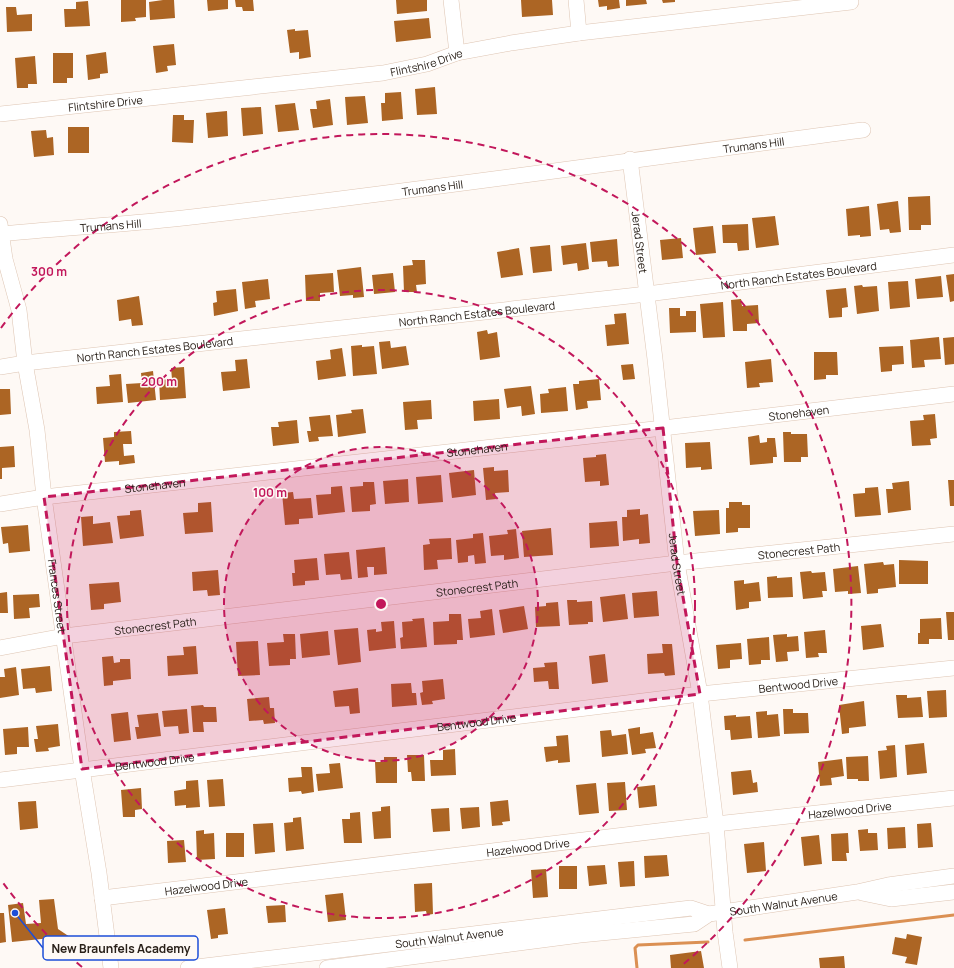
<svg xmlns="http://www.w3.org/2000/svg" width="954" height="968" font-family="Manrope,sans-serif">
<rect width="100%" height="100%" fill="#fef9f5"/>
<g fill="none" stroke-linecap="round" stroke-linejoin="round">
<path stroke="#db9053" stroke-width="3" d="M745,940L954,915
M637,968L635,948L638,945L708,942"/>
</g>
<path fill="#ac6524" d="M121,0H146V17L135,18L136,21L121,22Z
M163,0H174L175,18L150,20L149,2Z
M207,0H228V9L208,11Z
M235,0H253L254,11H243L242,7H236Z
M396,0H427V11L397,14Z
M521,0H552L553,15L522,17Z
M598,0H619L620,8L607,10V6L599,7Z
M626,0H646L647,4L626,6Z
M662,0H675V2L663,3Z
M88,1L90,26L65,27L64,9H76V2Z
M6,7H16L17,15L32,14V31L7,32Z
M429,18L431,38L396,42L394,21Z
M295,29V31L308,30L311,57L299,59V52L290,53L287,30Z
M174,44L176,65L167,66L168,71L156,73L153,46Z
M106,52L108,73L100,74V78L88,80L86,55Z
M53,53H73V78H67V83H53Z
M35,56L37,84H28V88H17L15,58Z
M435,87L437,114L417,115L415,89Z
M401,92L403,119L382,121L381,103H385V93Z
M365,96L368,123L347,125L345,97Z
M330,99L333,125L313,128L310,109H317L316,101Z
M295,103L299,130L278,132L275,105Z
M261,107L263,134L243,136L241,108Z
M227,111L228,136L208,138L206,113Z
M173,115H184V120H194L193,143L172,142Z
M68,127H89V153H68Z
M46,130L47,138L53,137L54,155L34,157L31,131Z
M930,196L931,225H921V230H909L908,197Z
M898,201L901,232L890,233L889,229L880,230L877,204Z
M869,206L871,236L860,237V235L848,236L846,209Z
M775,216L779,245L756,248L752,218Z
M748,224L749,250L738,251L737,243H723L722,225Z
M713,226L716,253L696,255L693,228Z
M681,238L683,258L662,260L660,240Z
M617,239L619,266L608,267L607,261L592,262L590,242Z
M586,243L589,269L578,271L577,263L563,265L561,246Z
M550,245L552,271L533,273L530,247Z
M519,248L523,275L501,278L497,252Z
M412,260H425L426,284L416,285L417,292H404L403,266L413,265Z
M361,267L364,297L353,298V295L340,296L337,270Z
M333,273L334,292L320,293V301H306L305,275Z
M393,273L395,292L374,294L372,275Z
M954,274V301L950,302L946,275Z
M941,276L943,297L917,299L915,279Z
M268,279L270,299L255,301L256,307L245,309L242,282Z
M908,281L910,307L890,309L888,282Z
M862,285L863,287L877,286L879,311L857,314L854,286Z
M846,288L848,307L842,308V317L829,318L826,290Z
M236,289L238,311L214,316L213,303L217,302L216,291Z
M139,296L143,325L132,326L131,319L119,321L117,300Z
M741,299L742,306L758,305L759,323L747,324V331H733L731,300Z
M723,302L725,337L703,338L700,304Z
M669,308H680V316H686V311H696V332L670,333Z
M626,313L629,344L607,346L605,325L615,324L614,314Z
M487,330L488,334L497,332L500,357L480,360L477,332Z
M939,337L941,359L924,360L925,367L912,368L910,340Z
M954,337V364L945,365L943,338Z
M390,341L391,348L406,346L409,365L382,369L379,342Z
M362,345V347L374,346L377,374L353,376L351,346Z
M903,346L904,364L892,365V371L881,372L879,347Z
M342,348L346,376L318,380L316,361L331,359L330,350Z
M814,352H837L838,375H826V379L814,380Z
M247,359L250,388L223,391L221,372L236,371L235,360Z
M771,359L773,382L759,383L760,387L747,388L745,362Z
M633,364L635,379L623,380L621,365Z
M184,367L186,398L160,400L159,380L172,379L171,368Z
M153,371L156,400L128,403L126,384L142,383L141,373Z
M121,374L123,402L97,404L96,387L110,386L109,375Z
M599,379L601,400L587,401L588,408L576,410L573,384H579V381Z
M531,386L535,414L522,416L521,406L507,408L504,389Z
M566,387L568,411L541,413L540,394L549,393L548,389Z
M0,389H10L11,414L0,415Z
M499,399L500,419L474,421L473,401Z
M431,400L432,419L417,420L418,429L405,430L403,402Z
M363,409L366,433L338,437L336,415L352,413L351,410Z
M935,414L937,438L930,439L931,445L912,446L910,421L924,420L923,415Z
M330,415L333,436L318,437L319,441L309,442L307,431H311L309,417Z
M297,420L299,443L273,446L271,427H279L278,422Z
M131,431L132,444H123L124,456L134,455L135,463L119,465V461L105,462L103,438L114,437V432Z
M783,432H791V434H807L808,457H801V462H784Z
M759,435L760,443L767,442V438H775L777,457H773V463L750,465L748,437Z
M710,442L712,469L701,470V467L686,468L685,443Z
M14,446L15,467L2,468V479H0V447Z
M606,454L609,485L600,486V481L585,482L583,458L596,457V455Z
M494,467V471L508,470L509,492L495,493L496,499L486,500L483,468Z
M474,470L476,495L452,498L449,473Z
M441,475L443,502L418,504L416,477Z
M408,479L409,502L385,504L383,481Z
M948,480H954V506H950Z
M909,481L911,510L888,513L886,489H893L892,483Z
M363,482H374L376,504L370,505V511L352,512L350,487L363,486Z
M342,486L345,512L318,515L316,495L331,494V487Z
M878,487L881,515L855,517L853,494L865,493V488Z
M293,492L294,499L311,498L313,518L299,519V524L285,525L282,493Z
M211,502L213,532L185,534L183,513L198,512V503Z
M729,502H742V505H750V528H738V532L726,533V508H729Z
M640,509V515L648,514L650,543L639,544V539L623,541L622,517H627V510Z
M141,510L144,536L120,539L117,516L130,515V511Z
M719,510L720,534L695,536L693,511Z
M93,516V524L110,522L113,543L83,546L81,517Z
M617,521L619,546L590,548L589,523Z
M28,525L30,551L9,553L8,543L3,544L1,527Z
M551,528L553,555L524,557L522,531Z
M516,529L519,558L504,560V555L491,556L489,536L508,534L507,530Z
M483,533L486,563L475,564L474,555L468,556V562L458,563L456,540L473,538V534Z
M451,538L452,559L437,560L438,569L424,570L423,545L430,544L429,539Z
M385,547L387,574L374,575V567H367L368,577L358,578L356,550Z
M349,552L352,579L341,580L340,574L326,575L324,554Z
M317,558L319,580L305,581V585L293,586L292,573H295L294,560Z
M899,560L928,561V584H899Z
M883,562L884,565L894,564L896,587L878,589V593L867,594L864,564Z
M858,566L861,593L848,594V591L835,592L833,569Z
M218,570L220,595L208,596L207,590L193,591L192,572Z
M811,571L812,573L825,572L827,591H822L823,597L803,599L800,572Z
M777,576V578L792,577L793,597L768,598L767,577Z
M744,580V584L759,582L761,601L749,602V608L736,610L734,581Z
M119,582L121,602L104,604V609L91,610L89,584Z
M657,591L659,616L634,618L632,593Z
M7,592L8,613H0V593Z
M39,594L40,607L29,608L30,618L14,619L13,595Z
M625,594L628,619L603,622L600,597Z
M567,600H577V602L592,601L593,622H588V624L569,625Z
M558,602L560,626L536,627L535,607L546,606V603Z
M524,606L528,629L503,633L499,610Z
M492,609L495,635L470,638L468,619L481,618L480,611Z
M946,612H954V640H948Z
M449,614H461L463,640H457V644L434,645L433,622L449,621Z
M424,618L427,647L401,649L400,638L403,637L402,622L413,621L412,619Z
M941,618L942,639H929V644H918V633H920V619Z
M394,621L396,648L369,651L367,630L376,629V632L382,631L381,622Z
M881,624L884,647L863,650L861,626Z
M358,628L361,662L338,665L334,630Z
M825,630L827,653H818L819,657L806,658L804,632Z
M328,631L330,655L302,658L300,634Z
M283,634H295L296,659H290V665L269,666L267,643L284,642Z
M787,634V637L798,636L799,651L787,652L788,661L776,662L773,635Z
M769,637L770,660H761V664L749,665L747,639Z
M258,641L260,675L238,676L236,642Z
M741,643L742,659L730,660V668L718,669L716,645Z
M662,644H672L675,675L665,676L664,673L648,674L647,654L663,653Z
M196,646L198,674L168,676L167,656L184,655L183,647Z
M605,654L608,682L592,684L589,656Z
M113,656L114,663L120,662V659H130L131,679L113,681V685L104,686L102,657Z
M557,662L559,689H549L548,681L534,682L533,668L545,667L544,663Z
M50,666L52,691L36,693L35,688L23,689L21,669Z
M16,667L19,695L0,698V677H5L4,669Z
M443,679L445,699L432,701L433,704L422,705L420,693L423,692L422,681Z
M411,683L412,693H416L417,705L392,707L391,684Z
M358,688L360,713L350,714L349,706L335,707L333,691Z
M946,690L947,717L929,718L927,691Z
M896,695H907V698L921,697L923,717L898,718Z
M269,697L270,708H274L275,723L264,724L263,720L249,721L247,699Z
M864,701L866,726L849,728V733L842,734L839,705Z
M203,705L204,707H216L217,722H203L204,732H193L191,706Z
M187,709L189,733L179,734L178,726L164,727L162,711Z
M783,709H793V713H808L809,733L784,734Z
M767,711V715L778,714L780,736L758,738L756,712Z
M128,712L131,740L114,742L111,714Z
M158,713L161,736L137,739L135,727H139L137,715Z
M736,715V717L750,716L752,738L731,740L730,730H725L724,716Z
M58,724L60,746L48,748L49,751L36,752L34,739H38L36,726Z
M28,727L29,747H17V754L5,755L3,729Z
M640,727V734L653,732L656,748L645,749L646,753L632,755L628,729Z
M611,730L612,736L626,734L628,754L602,757L600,731Z
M568,735L570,762L558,763V760L546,762L544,747L557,746L556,736Z
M924,743L927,773L907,775L905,745Z
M895,745L897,777L880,779L878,751L887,750L886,746Z
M455,749L456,775L431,776L430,760H443V750Z
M407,755H424L425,781H412L411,772H408Z
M868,756L869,781H858V779H847L846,757Z
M384,757H397V783H376L375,762H384Z
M842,759L844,776L831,778L832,785L820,786L818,762Z
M340,763L343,788L318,791L316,774L330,773L329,764Z
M301,767H312L314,792L302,794L301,791L289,792L288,778L302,777Z
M751,770L753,783L757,782L758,792L733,795L731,772Z
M223,779L225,806L209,807L207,780Z
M198,780L200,807L186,808V805L175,806L174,791L186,789V781Z
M625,782L627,810L609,811L607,783Z
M596,783L599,813L579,815L576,785Z
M655,785L657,806L639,808L637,787Z
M141,788L142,809L135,810V817H123L121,790Z
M508,800L510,821L502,822L503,825L492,826L490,802Z
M36,801L38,828L20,830L18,802Z
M390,806L391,838L374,839L372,812L381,811V807Z
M479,807L480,827L462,829L460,808Z
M449,808L450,831L433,832L431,809Z
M360,812L362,843H344L342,819H350V813Z
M301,817L304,849L286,851L284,823L293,822V818Z
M273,823L275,852L255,854L253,824Z
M931,823L933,847L918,848L917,824Z
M905,827L906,848L888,849L887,828Z
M868,829V833H877L878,850L860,851L858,830Z
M204,830V834L214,833L215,859L197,860L196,831Z
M226,833H244V857H226Z
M848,833L849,853H846L847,861H832L831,834Z
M819,835L822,864L804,866L801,837Z
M184,840L186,862L168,863L167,841Z
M764,842L766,871L747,873L744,844Z
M667,855L669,876L645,878L644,856Z
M634,861L635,886L620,887L618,862Z
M605,865L607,884L589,886L587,866Z
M559,866H577V889H559Z
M546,869L548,897L533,898L531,870Z
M432,883L433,914L427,915L426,911L415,912L414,884Z
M343,893L346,920L328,922L325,895Z
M54,899L58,929L73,939L65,950L51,938L12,942L8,905L23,903L26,924L41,923L39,900Z
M285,905L286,922L268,923L266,906Z
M225,908L228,934L218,935V938L211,939L207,910Z
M0,913H4L6,942L0,943Z
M907,934L922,937L917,965L905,963L907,957L892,954L895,937L906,939Z
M701,951L704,968H671L670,955Z
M844,956L845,968H820L819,958Z"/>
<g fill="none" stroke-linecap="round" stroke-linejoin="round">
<g stroke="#dec5b3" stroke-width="16">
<g id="minor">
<path d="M451,0L457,53"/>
<path d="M576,0L579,33"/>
<path id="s1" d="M0,114L383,73L427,64L457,53L511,43L579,33L851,2"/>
<path id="s2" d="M630,159L655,359L677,563L700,694L716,824L725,932L730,968"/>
<path id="s3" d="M0,224L5,259L19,310L25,363L37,430L44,497L82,769L99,873L111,968"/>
<path id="s4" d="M0,234C61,228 122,225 183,218C410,192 637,159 863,130"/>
<path id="s5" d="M0,367L25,363L647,294L954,255"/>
<path id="s6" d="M0,504L44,497L663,428L954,394"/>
<path id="s7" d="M0,648L64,636L677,563L954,534"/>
<path id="s8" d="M0,780L700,694L954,668"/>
<path d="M862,893L891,899L954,892"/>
<path id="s9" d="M102,898L716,824L954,798"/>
<path id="s10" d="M188,968L691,908L709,914"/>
<path id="s11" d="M327,968L580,935L694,924L709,914L857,892L888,885L954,876"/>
</g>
</g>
<use href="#minor" stroke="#fff" stroke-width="15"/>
</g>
<path fill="#c2185b" fill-opacity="0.2" stroke="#c2185b" stroke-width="3" stroke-dasharray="8 5" stroke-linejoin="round" d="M663,428L677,563L700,694L82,769L44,497Z"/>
<circle cx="381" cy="604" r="157" fill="#c2185b" fill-opacity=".12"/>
<g fill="none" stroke="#c2185b" stroke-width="2" stroke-dasharray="7 5">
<circle cx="381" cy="604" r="157"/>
<circle cx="381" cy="604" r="314"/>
<path d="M82 967A470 470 0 0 1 1 880M1 328A470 470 0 1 1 680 967"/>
</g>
<g text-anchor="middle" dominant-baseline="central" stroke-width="3" stroke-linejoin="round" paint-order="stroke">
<g font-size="11" fill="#292019" stroke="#fef9f5">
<text stroke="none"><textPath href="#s1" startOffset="430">Flintshire Drive</textPath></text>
<text stroke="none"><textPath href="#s1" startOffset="106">Flintshire Drive</textPath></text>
<text stroke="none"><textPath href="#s4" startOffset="759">Trumans Hill</textPath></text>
<text stroke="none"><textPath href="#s4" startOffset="435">Trumans Hill</textPath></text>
<text stroke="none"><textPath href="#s4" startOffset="111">Trumans Hill</textPath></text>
<text stroke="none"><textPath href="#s2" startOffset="84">Jerad Street</textPath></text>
<text stroke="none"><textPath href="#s5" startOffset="804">North Ranch Estates Boulevard</textPath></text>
<text stroke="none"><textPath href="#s5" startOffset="480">North Ranch Estates Boulevard</textPath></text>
<text stroke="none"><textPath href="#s5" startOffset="156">North Ranch Estates Boulevard</textPath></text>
<text stroke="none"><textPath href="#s6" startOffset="804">Stonehaven</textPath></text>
<text stroke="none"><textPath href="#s6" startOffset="480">Stonehaven</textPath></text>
<text stroke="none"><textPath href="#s6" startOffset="156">Stonehaven</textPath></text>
<text stroke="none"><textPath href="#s7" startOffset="805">Stonecrest Path</textPath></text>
<text stroke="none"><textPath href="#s2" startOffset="408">Jerad Street</textPath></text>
<text stroke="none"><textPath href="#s7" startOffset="481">Stonecrest Path</textPath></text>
<text stroke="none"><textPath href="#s3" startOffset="377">Frances Street</textPath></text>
<text stroke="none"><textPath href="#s7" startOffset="157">Stonecrest Path</textPath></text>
<text stroke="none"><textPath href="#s8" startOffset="804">Bentwood Drive</textPath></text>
<text stroke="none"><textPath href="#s8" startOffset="480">Bentwood Drive</textPath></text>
<text stroke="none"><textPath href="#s8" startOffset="156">Bentwood Drive</textPath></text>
<text stroke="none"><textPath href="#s9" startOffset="753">Hazelwood Drive</textPath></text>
<text stroke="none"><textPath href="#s9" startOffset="429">Hazelwood Drive</textPath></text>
<text stroke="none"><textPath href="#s9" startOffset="105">Hazelwood Drive</textPath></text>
<text stroke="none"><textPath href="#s11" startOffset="463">South Walnut Avenue</textPath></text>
<text stroke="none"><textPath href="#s10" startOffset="263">South Walnut Avenue</textPath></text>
</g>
</g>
<circle cx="381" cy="604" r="6" fill="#c2185b" stroke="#fef9f5" stroke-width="2"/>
<g font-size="12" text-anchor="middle" font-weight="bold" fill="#c2185b" stroke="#fef9f5" stroke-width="3" stroke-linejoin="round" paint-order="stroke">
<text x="49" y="276">300 m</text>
<text x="159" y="386">200 m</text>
<text x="270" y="497">100 m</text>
</g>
<path fill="none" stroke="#1d4ed8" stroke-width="1.5" d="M15 913L43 948"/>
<circle fill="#1d4ed8" stroke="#fef9f5" stroke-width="1.5" cx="15" cy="913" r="4"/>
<rect fill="#fef9f5" stroke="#1d4ed8" stroke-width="1.5" x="43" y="936" width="155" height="24" rx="4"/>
<g font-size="12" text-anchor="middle" font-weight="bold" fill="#292019">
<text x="121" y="953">New Braunfels Academy</text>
</g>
</svg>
